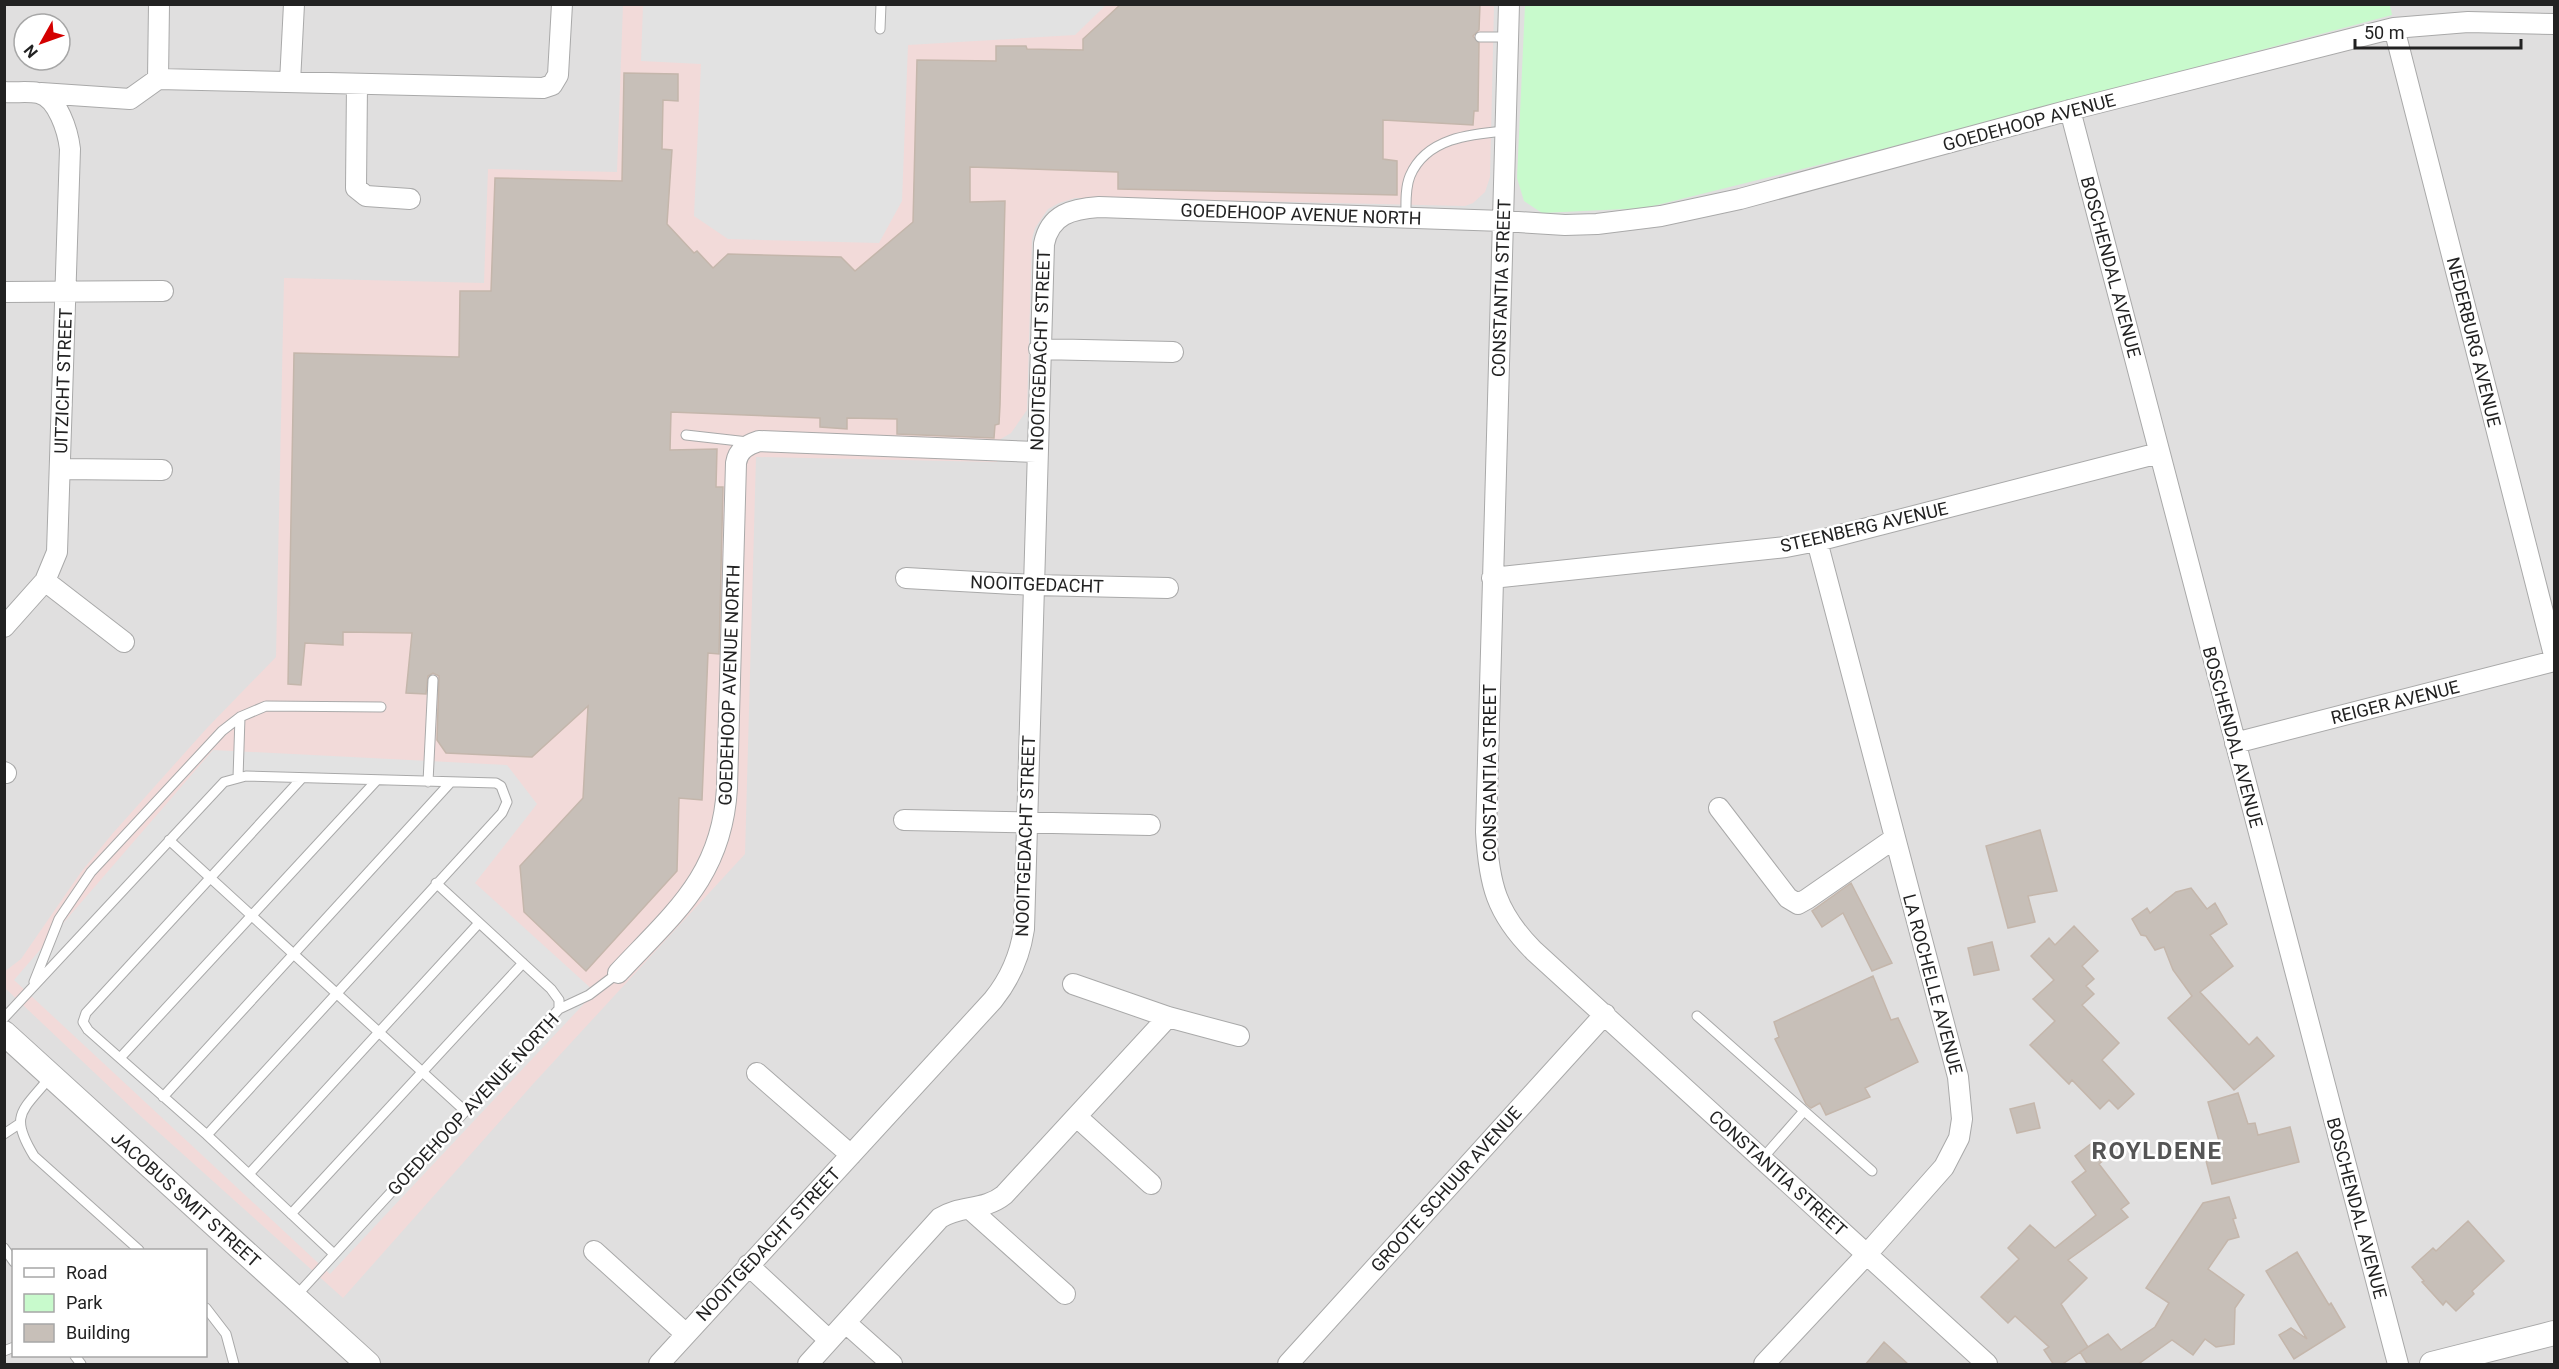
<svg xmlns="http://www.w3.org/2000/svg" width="2559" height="1369" font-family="Roboto,sans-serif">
<rect width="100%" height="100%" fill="#f2efe9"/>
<path fill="#e0dfdf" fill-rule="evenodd" d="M5,5H2554V1364H5ZM24,24H60V60H24ZM14,1250H206V1356H14Z"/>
<path fill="#f2dad9" d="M623,5H1494L1490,177L1485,192L1473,203L1465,206L1110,198H1075L1059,203L1048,209L1035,228L1032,239L1027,410L1011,433L999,440L997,462L756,457L745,854L533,1084L343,1298L136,1112L5,988L4,972L21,959L81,872L113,833L207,728L276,657L284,278L484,283L488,169L617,172Z"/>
<path fill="#c8facc" d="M1525,5H2390L2392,15L1980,125L1645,208L1542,213L1524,201L1517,178Z"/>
<path fill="#e2e2e2" d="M643,5H1106L1075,35L908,45L902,201L879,243L728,239L694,216L701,64L641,61Z
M213,750L507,765L537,804L475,883L595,992L330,1274L14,980Z"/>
<path fill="#c7bfb8" stroke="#c4b6ab" stroke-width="1.5" d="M1141,4H1480L1479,30L1473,36L1479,43L1478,111H1474L1473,125L1383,120V159L1397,161V195L1118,189V172L970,167V202L1005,201L1000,405L999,424L995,425L994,438L897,434V419L847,418V429L820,427V418L671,412L670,450L717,449L716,487H723L719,654L708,653L702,800L679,798L677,871L586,971L524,912L520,866L583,798L588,706L532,757L446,753L437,740L439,676L433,673L428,676L426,694L406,693L412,633L343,632V645L305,643L301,685L288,684L294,353L459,357L460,291H491L495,178L622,181L624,73L678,74V101L663,100L662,149L672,150L667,224L694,253L697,251L713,268L728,254L841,257L855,271L913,222L917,60L996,61V46H1026L1027,49L1083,50V39L1120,5Z
M2040,830L2057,891L2028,896L2035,922L2008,928L1986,846Z
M1851,883L1892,963L1872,971L1843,913L1822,927L1812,911Z
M2191,888L2207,909L2215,903L2227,924L2210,935L2233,966L2200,992L2249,1045L2257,1037L2274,1056L2234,1090L2168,1018L2192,996L2173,970L2164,947L2155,950L2146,936L2141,935L2132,919L2147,908L2150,913L2176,892Z
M2074,926L2098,951L2082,966L2094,979L2086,986L2094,994L2082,1005L2119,1043L2102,1060L2134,1094L2118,1109L2109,1100L2100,1109L2072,1080L2069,1084L2030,1045L2055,1021L2033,999L2054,980L2031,956L2049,938L2055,945Z
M1992,942L1999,970L1974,975L1968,948Z
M1873,976L1891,1020L1898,1018L1918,1062L1865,1088L1870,1097L1826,1115L1820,1103L1811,1108L1806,1104L1775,1039L1779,1037L1774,1022Z
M2238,1093L2248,1124L2255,1123L2258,1135L2290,1127L2299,1162L2212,1184L2202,1145L2219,1141L2208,1102Z
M2034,1103L2040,1128L2017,1133L2010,1109Z
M2092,1143L2105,1159L2099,1164L2129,1203L2121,1209L2128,1217L2068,1260L2087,1278L2061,1304L2088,1347L2061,1365H2054L2044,1350L2049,1347L2015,1316L2008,1323L1981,1297L2019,1259L2008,1248L2030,1225L2055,1248L2096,1215L2072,1182L2086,1171L2075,1156Z
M2229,1197L2236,1218L2233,1219L2239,1237L2228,1240L2208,1269L2244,1295L2235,1308L2234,1344L2216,1347L2205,1339L2193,1355L2172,1340L2137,1365H2088L2080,1352L2108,1334L2121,1350L2155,1327L2169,1303L2146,1288L2203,1203Z
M2468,1221L2504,1261L2472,1291L2474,1294L2456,1311L2446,1301L2443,1305L2422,1282L2424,1281L2412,1267L2433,1248L2436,1251Z
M2297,1252L2329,1305L2331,1303L2345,1327L2294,1359L2279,1335L2291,1328L2307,1339L2266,1271Z
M1884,1342L1909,1365H1865Z"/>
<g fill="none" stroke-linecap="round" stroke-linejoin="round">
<g stroke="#a9a9a9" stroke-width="11">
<path id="service" d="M880,29L881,4
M1480,37H1509
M1406,217C1406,204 1405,188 1410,176C1426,138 1470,134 1506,131
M686,435L748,442
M238,778L240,717
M302,778L86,1013L83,1022L88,1030L207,1135L334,1254
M428,782L433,680
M169,840L465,1111
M436,883L551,989L559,1000V1009
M34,982L59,919L91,872L222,731L240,717L266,706L381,707
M1697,1016L1872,1171
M4,1018L224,782L246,776L496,783L501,786L507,802L502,813L207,1135
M120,1058L377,780
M50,1077C23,1111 8,1114 34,1156L139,1250
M163,1097L450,783
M4,1134L19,1124
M1762,1159L1804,1111
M249,1174L479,923
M291,1214L523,963
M4,1248L14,1262
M296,1296L559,1009L589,995L618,973
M206,1308L226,1334L234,1364
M4,1351L14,1347
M75,1356L81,1364"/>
</g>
<g stroke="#a9a9a9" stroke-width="22">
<path id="minor" d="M1509,4L1486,832C1489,884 1496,913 1534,951L1987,1364
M2394,28L2554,655
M158,79L159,4
M290,82L294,4
M357,84L356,188L366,196L410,199
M4,92C15,93 28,91 38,93C58,97 68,132 70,149L57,552L45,581L4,627
M41,93L130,99L158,79L543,88L552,85L558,75L562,4
M2070,110L2398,1364
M4,292L163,291
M1039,349L1173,352
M61,469L162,470
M906,578L1033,585L1168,588
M1492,578L1786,547L1817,541L2159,453
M45,581L124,642
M2235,743L2554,661
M4,772L6,773
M1719,808L1788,898L1798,904L1807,899L1895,838
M904,820L1150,825
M618,973C674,913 722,876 727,788L736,463C738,450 747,445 759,441L1036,452
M1073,984L1168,1017L1239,1036
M757,1073L851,1155
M1077,1117L1151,1184
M970,1209L1065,1294
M594,1251L686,1334
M748,1265L829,1340
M846,1323L892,1364
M659,1364L993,1000C1010,979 1020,956 1024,929L1044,244C1050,214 1072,209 1099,207L1503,221L1565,225L1597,224L1661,216L1740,199L2070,110L2394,28L2468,22L2554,24
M808,1364L940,1218C960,1205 984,1211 1004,1195L1168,1017
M1288,1364L1605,1014
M1764,1364L1867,1254L1944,1167L1959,1138L1962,1119L1958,1077L1817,541"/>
</g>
<g stroke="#a9a9a9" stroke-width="26">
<path id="tertiary" d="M4,1033L368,1364
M2432,1364L2554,1333"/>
</g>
<use href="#service" stroke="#fff" stroke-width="9"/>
<use href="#minor" stroke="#fff" stroke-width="20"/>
<use href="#tertiary" stroke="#fff" stroke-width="24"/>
</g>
<g text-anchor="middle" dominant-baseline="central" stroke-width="5" stroke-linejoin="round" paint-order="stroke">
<g font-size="18" fill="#222" stroke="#fff">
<text transform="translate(2029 122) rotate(-15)">GOEDEHOOP AVENUE</text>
<text transform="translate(1301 214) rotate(2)">GOEDEHOOP AVENUE NORTH</text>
<text transform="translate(2111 267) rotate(75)">BOSCHENDAL AVENUE</text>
<text transform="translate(1501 288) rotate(-88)">CONSTANTIA STREET</text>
<text transform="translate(2474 342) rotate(76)">NEDERBURG AVENUE</text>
<text transform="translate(1040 350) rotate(-88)">NOOITGEDACHT STREET</text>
<text transform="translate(63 381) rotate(-88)">UITZICHT STREET</text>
<text transform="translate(1864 527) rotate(-13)">STEENBERG AVENUE</text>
<text transform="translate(1037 584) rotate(2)">NOOITGEDACHT</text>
<text transform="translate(729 685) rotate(-88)">GOEDEHOOP AVENUE NORTH</text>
<text transform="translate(2395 702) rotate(-14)">REIGER AVENUE</text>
<text transform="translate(2233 737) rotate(75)">BOSCHENDAL AVENUE</text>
<text transform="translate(1489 773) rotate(-90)">CONSTANTIA STREET</text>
<text transform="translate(1025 836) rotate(-88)">NOOITGEDACHT STREET</text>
<text transform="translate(1933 984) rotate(75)">LA ROCHELLE AVENUE</text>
<text transform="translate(473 1104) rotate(-47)">GOEDEHOOP AVENUE NORTH</text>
<text transform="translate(1778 1173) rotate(42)">CONSTANTIA STREET</text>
<text transform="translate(1446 1189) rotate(-48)">GROOTE SCHUUR AVENUE</text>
<text transform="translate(186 1199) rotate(42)">JACOBUS SMIT STREET</text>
<text transform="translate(2357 1208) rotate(75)">BOSCHENDAL AVENUE</text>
<text transform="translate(768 1244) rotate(-47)">NOOITGEDACHT STREET</text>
</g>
<g font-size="24" font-weight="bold" letter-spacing="1.5" fill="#555" stroke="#fff">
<text x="2157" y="1151">ROYLDENE</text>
</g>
</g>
<rect width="2559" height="1369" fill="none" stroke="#222222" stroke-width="12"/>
<rect x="12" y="1249" width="195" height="108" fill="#ffffff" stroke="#a7a7a7" stroke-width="1.5"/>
<rect x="24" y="1268" width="30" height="9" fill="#ffffff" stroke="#a7a7a7" stroke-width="1.5"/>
<text x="66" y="1279" font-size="18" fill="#222222">Road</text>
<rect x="24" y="1294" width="30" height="18" fill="#c8facc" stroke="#a7a7a7" stroke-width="1.5"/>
<text x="66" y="1309" font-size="18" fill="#222222">Park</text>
<rect x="24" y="1324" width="30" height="18" fill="#c7bfb8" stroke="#a7a7a7" stroke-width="1.5"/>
<text x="66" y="1339" font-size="18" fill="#222222">Building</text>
<g transform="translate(42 42) rotate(230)"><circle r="28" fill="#ffffff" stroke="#a7a7a7" stroke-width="1.5"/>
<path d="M0-4.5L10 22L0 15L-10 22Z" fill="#d40000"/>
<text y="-9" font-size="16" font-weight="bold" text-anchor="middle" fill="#222222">N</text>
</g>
<path d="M2355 39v9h166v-9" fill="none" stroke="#222222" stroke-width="3"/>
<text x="2364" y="39" font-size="18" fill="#222222" stroke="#ffffff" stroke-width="4.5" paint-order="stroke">50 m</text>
</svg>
